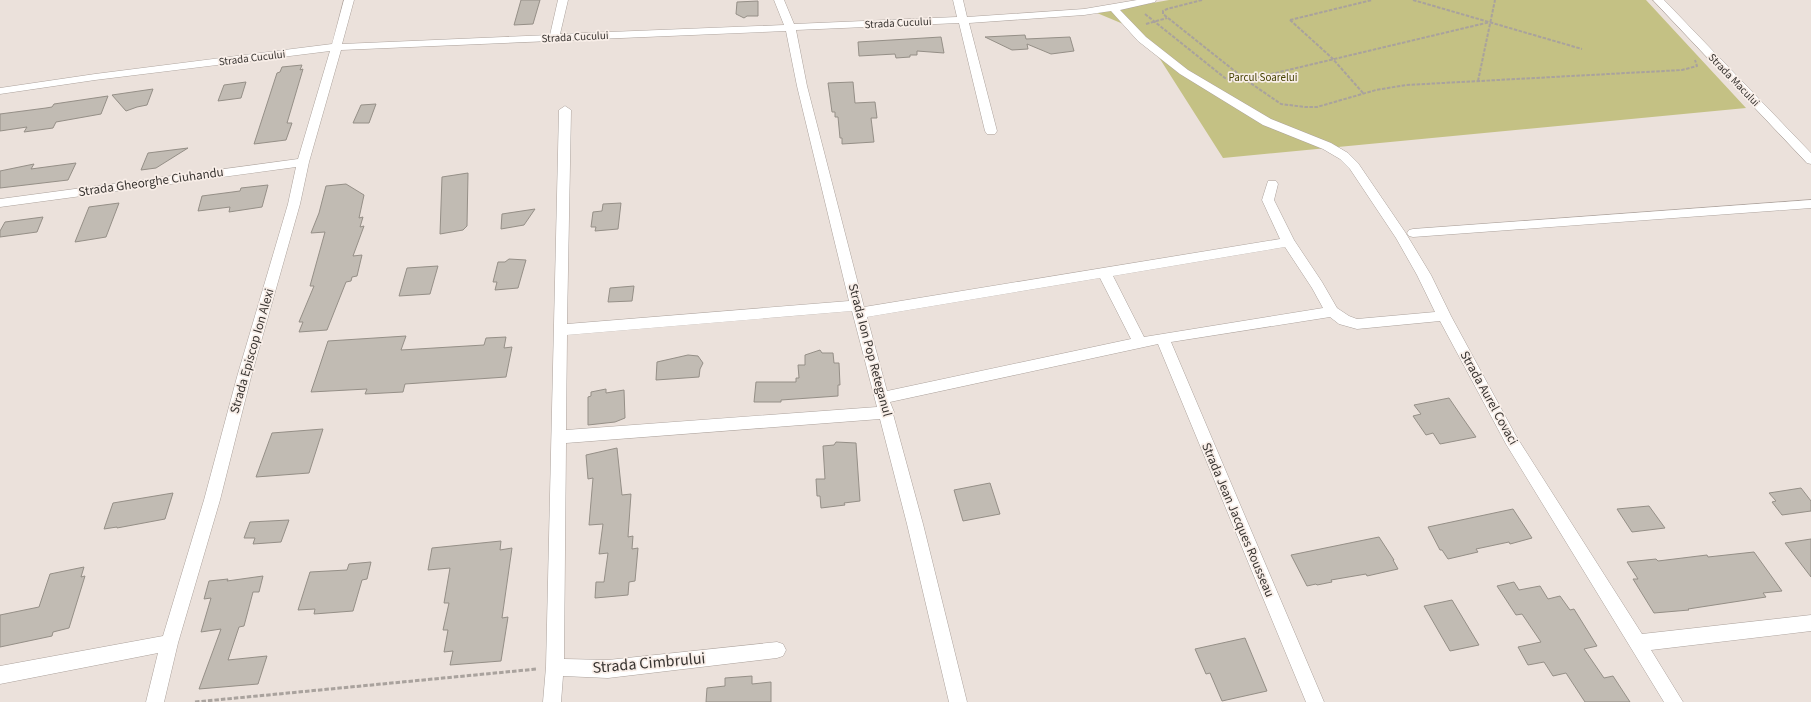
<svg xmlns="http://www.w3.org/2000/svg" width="1811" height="702" font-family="'Source Sans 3',sans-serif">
<rect width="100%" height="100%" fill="#ebe1db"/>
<path fill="#c4c184" d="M1169,0H1646L1746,108L1223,158L1153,48L1128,26L1097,13Z"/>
<path fill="#c1bbb3" stroke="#958f87" d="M521,0H540L533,24L514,25Z
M758,1V16H747L744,18L736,14L737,2Z
M1025,35L1026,39L1070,37L1074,51L1051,54L1027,44L1028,49L1012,50L985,37Z
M941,37L944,53L917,51V55H910V57L896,58L895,54L859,56L858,42Z
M302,65L300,70L303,69L287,123H292L286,140L254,144L277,73L280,72L282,67Z
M246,82L241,98L218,101L224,85Z
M853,82L855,103L875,102L877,118H871L874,142L842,144V138H840L838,117H835V112H832L828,83Z
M153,89L147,105L137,107L126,111L112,95Z
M108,96L101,114L56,122L53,128L24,132L27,127L0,131V114L46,108L52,107L54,104Z
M376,104L369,123H353L361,105Z
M188,148L156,168L141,170L148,153Z
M76,163L68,180L0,188V171L34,164L31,169Z
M468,173L467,226L463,230L440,234L442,177Z
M346,184L364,195L359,218L363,217L360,227L364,226L353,256L362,255L357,276L352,277L351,281L346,282L327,330L299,332L303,322H299L314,286H310L325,232L311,233L319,213L326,186Z
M268,185L262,207L229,212L230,207L198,211L202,196L240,191L241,188Z
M119,203L106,237L75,242L89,207Z
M621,203L618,229L595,231L596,227H591L593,212L602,211L603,204Z
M535,209L524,225L501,229L502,214Z
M43,217L37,232L0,237V231L5,222Z
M509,259L526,260L518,288L495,290L497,282H493L498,262H505Z
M438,266L430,294L399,296L407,268Z
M634,286L632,301L608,302L610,288Z
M406,336L401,350L484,345L486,338L506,337L504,348L512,347L506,377L405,384L403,392L365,394L367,389L311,392L328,341Z
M820,350L822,353H833L834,363H839L840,385H838V396L781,400V402H754L756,382H796V378H799L798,365H805V355Z
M688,355L698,356L703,363L700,369L699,377L656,380L657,362Z
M606,389V393L624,390L625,418L615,422L588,425V397L591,396V392Z
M1449,398L1462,417L1476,437L1440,444L1433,433L1426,435L1413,416L1421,414L1414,405Z
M323,429L309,473L256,477L272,433Z
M836,442L856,443L860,501L844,503L845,505L821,508L820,496H817L816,479H825L823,446L834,445Z
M617,448L622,495L631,494L628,537L633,536L632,549L638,548L635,581L629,582L628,595L595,598L596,582H604L608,553L599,554L603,524L589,525L593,478L588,479L586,455Z
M990,483L1000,514L963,521L954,490Z
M1801,488L1811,501V511L1782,515L1772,502L1776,501L1769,493Z
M173,493L165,519L117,528V527L104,529L113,503Z
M1649,506L1665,528L1632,532L1617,509Z
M1513,509L1532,538L1510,544L1509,542L1476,549L1478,552L1448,559L1442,550H1440L1428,527Z
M289,520L281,542L253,544L255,538H244L250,522Z
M1379,537L1394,560H1393L1398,569L1367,576L1366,574L1331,580L1332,582L1317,585L1316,584L1307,586L1291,555Z
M1811,539V577L1785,543Z
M501,541L500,550L512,548L502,618L508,617L501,661L450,665L453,651L444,652L448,630H443L449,603H444L450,568L428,570L432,548Z
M1754,552L1782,591L1763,593L1766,597L1688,609L1689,610L1654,613L1633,579H1638L1627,562L1656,559L1658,561L1707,555L1708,557Z
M371,562L367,579L362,580L353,611L314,614L315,609L298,610L310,572L347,570L349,564Z
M84,567L81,577L85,576L69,628L53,632L52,636L0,647V615L39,607L50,574Z
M263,576L259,592H253L244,626L239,627L228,660L267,656L258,684L199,689L221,629L201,632L211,598L204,599L209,581L228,579L227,581Z
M1514,582L1519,590L1540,586L1548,599L1560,596L1570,610L1574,609L1597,646L1584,649L1604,678L1613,676L1630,702H1585L1566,673L1553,676L1544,662L1528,665L1518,647L1541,642L1522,614L1516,615L1497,586Z
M1452,600L1479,645L1450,651L1424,606Z
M1245,638L1267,691L1222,701L1210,673L1206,674L1195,649Z
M752,676V684L771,682V702H706L707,688L725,686V678Z"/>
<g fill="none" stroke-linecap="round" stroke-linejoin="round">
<g stroke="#aca29c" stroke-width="1">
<path id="minor" d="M344,0H354L342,44L550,35L558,0H568L560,34L784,25L774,0H784L794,24L957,17L953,0H963L967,17L1084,9L1137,0H1156L1155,2L1120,10L1146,37L1188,70L1271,119L1331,143L1348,153L1358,163L1405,232L1431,275L1451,316L1516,436L1642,634L1811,615V631L1651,650L1683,702H1664L1506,444L1440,321L1357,329L1339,324L1330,317L1171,342L1324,702H1306L1158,344L890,402L894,412L893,414L923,524L967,702H949L907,524L880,419L566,443L564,659L608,660L777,642L783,644L786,650L783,656L777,658L608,678L563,676L561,702H543L546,667L559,110L565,106L571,110L567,324L849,301L797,86L786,31L341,50L309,162L300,204L251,377L220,500L178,643L164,702H146L158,653L0,684V666L163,636L204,500L237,377L288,204L296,167L0,207V199L298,159L330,51L95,80L0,94V88L95,74L332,44ZM1111,11L1138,41L1180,74L1263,125L1323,149L1340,159L1350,169L1396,238L1417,275L1435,312L1357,319L1349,316L1337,308L1322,282L1294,240L1274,200L1278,184L1276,181H1268L1262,200L1280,239L864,307L807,86L796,30L959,23L985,131L987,134H995L997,131L969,23L1084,15ZM1285,247L1312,288L1323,308L1144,337L1113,276ZM1100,278L1131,339L887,391L867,317ZM852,311L877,407L566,430L567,335Z
M1653,0H1664L1811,153V164L1807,163Z
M1811,200V208L1413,237L1409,236L1407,233L1409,230L1413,229Z"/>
</g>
<path stroke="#a9a29d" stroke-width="2" stroke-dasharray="3.5 1.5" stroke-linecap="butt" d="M1202,0L1167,9L1163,11V14L1246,80L1490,22
M1413,0L1582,49
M1145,14L1225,78L1235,81L1246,80L1281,104L1305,107H1317L1376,90L1406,85L1682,70L1697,66L1695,60
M1290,20L1332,58L1363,93
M1290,20L1372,0
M1146,24L1167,18
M1478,81L1495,0"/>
<path stroke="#a9a29d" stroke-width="3" stroke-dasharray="4.5 2" stroke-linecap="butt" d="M195,702L537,669"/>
<use href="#minor" fill="#fff" fill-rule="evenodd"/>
</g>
<g text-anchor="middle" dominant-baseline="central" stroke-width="3.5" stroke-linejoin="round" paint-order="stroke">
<g font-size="11" fill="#373330" stroke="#f8eee8">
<text transform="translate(898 23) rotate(-3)">Strada Cucului</text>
<text transform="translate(575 37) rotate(-3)">Strada Cucului</text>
<text transform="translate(252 58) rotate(-7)">Strada Cucului</text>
<text transform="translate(1734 80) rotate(46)">Strada Macului</text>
</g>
<g font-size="11" fill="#474304" stroke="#f8eee8">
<text x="1263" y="77">Parcul Soarelui</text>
</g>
<g font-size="13" fill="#373330" stroke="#f8eee8">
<text transform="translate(151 182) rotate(-8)">Strada Gheorghe Ciuhandu</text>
<text transform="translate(870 350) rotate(75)">Strada Ion Pop Reteganul</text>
<text transform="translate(252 351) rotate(-74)">Strada Episcop Ion Alexi</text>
<text transform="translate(1489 398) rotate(61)">Strada Aurel Covaci</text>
<text transform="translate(1238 520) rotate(67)">Strada Jean Jacques Rousseau</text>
</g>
<g font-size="16" fill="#373330" stroke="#f8eee8">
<text transform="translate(649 663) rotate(-5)">Strada Cimbrului</text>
</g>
</g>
</svg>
